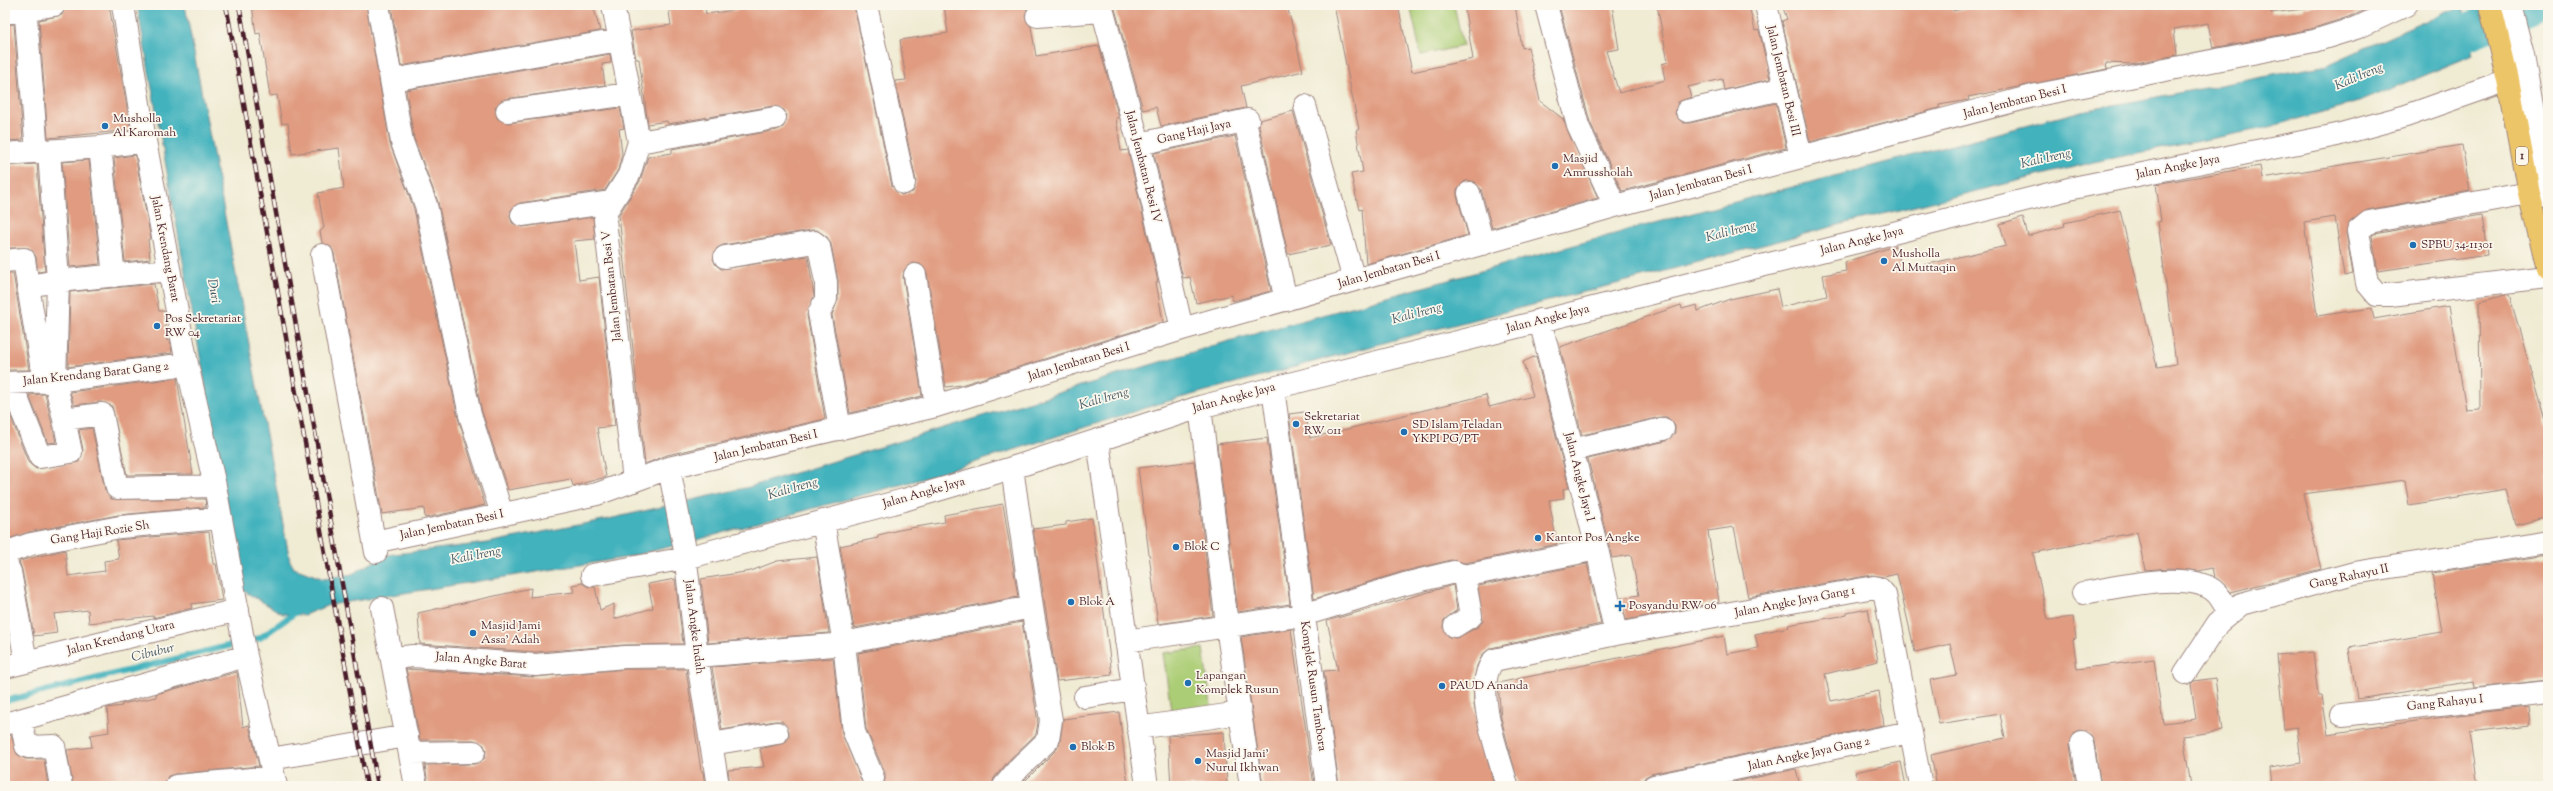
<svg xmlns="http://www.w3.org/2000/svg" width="2553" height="791" font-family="'Sorts Mill Goudy',serif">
<rect width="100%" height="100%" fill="#fbf7ec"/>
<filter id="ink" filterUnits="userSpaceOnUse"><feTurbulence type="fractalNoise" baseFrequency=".025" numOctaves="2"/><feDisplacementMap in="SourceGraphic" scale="8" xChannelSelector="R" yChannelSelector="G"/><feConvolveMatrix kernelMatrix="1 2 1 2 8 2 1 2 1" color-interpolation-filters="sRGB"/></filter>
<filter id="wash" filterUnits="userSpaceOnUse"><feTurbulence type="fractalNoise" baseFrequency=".012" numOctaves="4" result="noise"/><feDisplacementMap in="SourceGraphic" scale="16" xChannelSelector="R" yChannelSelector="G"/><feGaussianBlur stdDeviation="0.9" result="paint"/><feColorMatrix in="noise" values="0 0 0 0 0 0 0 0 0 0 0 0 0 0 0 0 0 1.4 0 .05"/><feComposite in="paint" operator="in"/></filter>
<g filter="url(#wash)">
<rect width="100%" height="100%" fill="#f0ebd3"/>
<path fill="#abcd75" stroke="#7a7650" d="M1410,5H1454L1463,46L1421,55Z
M1203,648L1212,712L1172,717L1163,653Z"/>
<path fill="#42b2bd" stroke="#466874" d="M137,5H185L290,561L294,568L324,579L352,574L386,555L487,543L613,518L749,487L1229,341L1636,228L2082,111L2327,65L2461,5H2463L2473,55L2362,101L2265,128L2103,160L1850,222L1612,285L1409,336L1158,404L929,477L693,541L624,558L329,605L304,615L283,614L242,590Z"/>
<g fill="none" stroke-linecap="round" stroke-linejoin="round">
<path stroke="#42b2bd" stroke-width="6" d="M5,701L260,638L299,610"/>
<path stroke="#42b2bd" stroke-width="37" d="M2422,51L2531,5"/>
</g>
<g id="blocks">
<path fill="#e09b80" d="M66,5H109L131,130L48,138L39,20L62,15Z
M252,5H366L390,144L414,209L458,418L485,505L425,518L424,508L382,514L334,253L331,247L322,243L320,231L324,228L318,193L344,188L339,148L292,154L288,123L282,124L277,95L270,96L260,33L256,34Z
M391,5H593L600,31L401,66Z
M668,5H705L706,14L772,5H854L892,186L901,195L913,192L916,181L895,81L906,80L900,40L948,33L944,5H1028L1025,17L1031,27L1036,56L1099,46L1119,118H1116L1121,151L1128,150L1158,282H1156L1163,322L961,385L946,387L927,273L920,264L913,263L904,270L903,277L922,396L850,413L832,315L838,299V280L831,244L827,237L817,230H812L723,245L717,248L713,259L716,265L721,269L808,256L814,296L807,315L825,419L667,455L645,464L619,215L640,181L648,157L672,153V149L777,130L783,127L787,116L784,110L773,106L668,124L667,121L648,124L639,59H636L631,31L671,25Z
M1114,5H1287L1303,71L1241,86L1246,108L1161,126L1156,107L1143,110Z
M1334,5H1398L1412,72L1473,59L1464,5H1515L1522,48L1528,47L1540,101L1563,119L1598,198L1492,228L1481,189L1473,181H1465L1457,189V196L1468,235L1366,264L1362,209L1359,210L1351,174L1363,172L1356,130H1359Z
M1559,5H1612L1619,49L1606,51L1619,93L1665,80L1662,64L1668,62L1657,5H1749L1755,31L1759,30L1770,79L1724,90L1722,79L1688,87L1691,97L1678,102L1675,114L1683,123H1690L1776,103L1786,148L1622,191L1590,122Z
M1782,5H1953V11L1982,5H2270L2271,13L2304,9V7L2318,5L2375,6L2354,15L2311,29L2213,48L2208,23L2174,29L2177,55L2131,64L2106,63L2107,69L1968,97L1969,100L1939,105V108L1810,142L1782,21L1787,19Z
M14,24L23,140L5,141V25Z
M610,54L611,63L602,64L605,85L505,99L495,107L497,118L508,123L620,108L624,128L619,129L622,154L618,170L605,190L520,203L511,210L510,216L512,223L523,227L593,217L595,239L574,241L579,280L599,277L615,426L597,428L606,477L573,486L571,479L508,490L482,412L438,202L414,139L406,90Z
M1293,111L1331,245L1288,254L1259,126L1260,120Z
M1235,136L1271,291L1233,301L1232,295L1196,303L1190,277L1183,278L1154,153Z
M2462,145L2470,191L2367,210L2350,222L2346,233L2353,274L2344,276L2335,217L2304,222L2317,316L2372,308L2374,319L2449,306L2466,410L2480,409L2479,302L2509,294L2548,428V517L2516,525L2506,489L2409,505L2405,480L2303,494L2321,569L2231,592L2214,577L2212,568L2199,571L2169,568L2145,570L2137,532L2033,553L2048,620L2073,617L2076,638L2073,639L2077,669L2154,659L2163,723L2196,719L2191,684L2194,681L2215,678L2222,731L2183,736L2191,786H2101L2094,741L2091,735L2080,731L2074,734L2070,745L2076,786H1937L1931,755L2005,738L2000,714L1939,724L1930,680L1957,675L1950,644L1915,652L1897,574L1883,577L1872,575L1748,597L1734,527L1708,531L1719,602L1626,620L1621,598L1639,595L1631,555L1612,558L1588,459L1666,441L1675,433V426L1667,417H1661L1582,435L1560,347L1681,305L1682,309L1697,305L1698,311L1730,299L1777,289L1781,307L1827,296L1823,275L1846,271L1845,262L1895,246L1903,270L2006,246L2000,224L2023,217L2028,236L2065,226L2064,223L2120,210L2157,367L2176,364L2158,222L2161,221L2156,184L2260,166L2262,178Z
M135,155L151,239H148L150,259L125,262L114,158Z
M89,160L100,264L70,267L62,162Z
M37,164L45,271L38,272L36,257L29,248H5V166Z
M2482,215L2487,255L2378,271L2372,236L2374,234Z
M5,273H13L29,370H5Z
M154,284L159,311H164L167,341L170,340L172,353L68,367L70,292Z
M1536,356L1569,488L1563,489L1564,498L1549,500L1557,544L1465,563L1451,560L1401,572L1314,599L1289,414L1305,412L1310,438L1486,395L1489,407L1533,396L1523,362Z
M177,378L193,474L127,475L112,406L101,402L74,405L70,392Z
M45,394L56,442L48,443L29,395Z
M5,402L28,462L36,469L79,462L83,450L79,430L92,428L105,490L111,499H205L206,507L118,515L29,532L5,540Z
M1267,438L1290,604L1238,612L1217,444Z
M1194,461L1213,616L1158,624L1138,468Z
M1003,504L1018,597L854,628L840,546L878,538V535L899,530L945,522L944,515Z
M1092,518L1112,675L1057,681L1033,529L1066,525V522Z
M209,532L213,564H216L222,600L191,604L192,608L153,618V616L89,623L88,610L54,614L57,633L34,636L22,570L19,561L65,550L68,576L105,571L104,561L119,559L116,540Z
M2548,555V680L2475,688L2474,681L2357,699L2349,648L2442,632L2432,573Z
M817,557L829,633L708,643L701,579L751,571L777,561Z
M1587,564L1601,624L1491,648L1483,654L1477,666L1473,684L1474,705L1494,786H1339L1324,671L1338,670L1327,621L1453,585L1457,610L1444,620L1443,627L1449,637L1456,638L1478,627L1483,621L1478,586Z
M675,579L683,644L624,645L536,652L420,644L418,613L531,588L530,597L574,592L572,585L582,583L588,587H595L600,610L614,604V619L653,608L648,584Z
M1868,609L1878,661L1825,674L1831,701L1879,691L1884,725L1651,774L1645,777L1642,784L1630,786H1519L1501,718L1498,683L1724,636L1727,654L1758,648L1755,634L1789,627L1788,625L1847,615V613Z
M1022,622L1038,723L1036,734L1010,759L994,778L992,786H882L885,780V773L866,729L858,653Z
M1291,629L1314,786H1263L1241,637Z
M2313,652L2318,696H2322L2328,734L2450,716L2528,707L2530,725L2470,732L2478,786H2272L2270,768L2301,763L2297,727L2284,729L2277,655Z
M833,658L842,734L864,786L730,785L728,770L764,767L760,749L785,743L789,738V731L782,721H775L722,730L712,667Z
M406,669L535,677L626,669H686L701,771H703L705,786H428L425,765L475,764L485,758L486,751L484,745L474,740H420Z
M237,672L243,727L249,725L259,766L175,774L168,776L164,786H73L67,750L92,747L90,735L109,732L107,708L122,706V704L156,697V694Z
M1119,712L1128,786H1020L1057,749L1060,742L1063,719Z
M1224,732L1227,786H1171L1168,736Z
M11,735L17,754L25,759H44L48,786H28L27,783L5,786V736Z
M1901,762L1906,786H1859L1855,772Z
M1796,769L1800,786H1715Z"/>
</g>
</g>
<g filter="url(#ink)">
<use href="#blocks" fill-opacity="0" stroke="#9d857f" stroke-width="1"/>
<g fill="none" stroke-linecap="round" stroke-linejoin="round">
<g stroke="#9d857f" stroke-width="24">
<path id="minor" d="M25,5L37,152
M123,5L145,141L187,364L215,486L246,656L276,786
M378,5L402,142L426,205L470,415L502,514
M613,5L639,142L629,175L607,210L605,220L634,481
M866,5L904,183
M1101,5L1139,144L1182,329
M1546,5L1578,126L1615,206
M1766,5L1801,157
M2510,5L2523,55L2548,196
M5,13L54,5
M1037,16L1102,11
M392,80L619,40
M1305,106L1354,280
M507,111L629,94
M1687,111L1785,88
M1246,126L1286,300
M639,142L775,118
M1139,144L1248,120
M100,147L114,276
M49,151L58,281L169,270
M5,154L100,147L145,141
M1469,193L1483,244
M2529,193L2369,222L2358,231L2367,283L2377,295H2390L2548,277
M522,215L612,202
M322,255L376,552
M725,257L814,242L819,246L826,282V299L819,313L840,429
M5,261L24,259L28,286L58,281L55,381L64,419L102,414L117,488L215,486
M915,275L936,406
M28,286L44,382
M1540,320L1597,549L1616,634
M5,383L55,381L187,364
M11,383L40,457L71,452L64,419
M1273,388L1327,786
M1200,407L1229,640L1251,786
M1098,441L1147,786
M1572,450L1663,429
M669,468L684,545L697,656L718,786
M1012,468L1032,607
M823,521L844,644L854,732L873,778
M374,542L597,494L669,468L936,406L1182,329L1615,206L2037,95L2314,41L2359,27L2406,5
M5,553L31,544L120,527L220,518
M5,562L10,572L26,662
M592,575L686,558L904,500L1012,468L1200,407L1273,388L2073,188L2337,135L2406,116L2508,80
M2083,593C2116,588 2185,570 2213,590C2221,596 2224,604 2228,612
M382,608L416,786
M1455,626L1471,616L1464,576
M1126,641L1303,615L1405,584L1454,572L1464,576L1597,549
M394,661L395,658L413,656L536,665L625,657L697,656L833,645L1032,607L1051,720L1048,740L1020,767L1004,786
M5,667L238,610
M2185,673L2218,623L2241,604L2354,573L2548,542
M1085,697L1133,689
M2342,715L2548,692
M21,720L26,746L29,747L54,746L61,786
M5,724L246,656
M1138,728L1240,713
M2082,743L2089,786
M711,744L777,733
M410,753L474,752
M270,759L407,736
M176,786L273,777
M1507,786C1499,754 1471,686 1494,660L1616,634L1874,587L1880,589L1885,595L1921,786
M1654,786L1910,732"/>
</g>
<g stroke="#9d857f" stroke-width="24">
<path id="highway" d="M2490,5L2508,80L2529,193L2548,268"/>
</g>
<use href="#minor" stroke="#fff" stroke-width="22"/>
<use href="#highway" stroke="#edc569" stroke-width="22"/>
<g stroke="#4a1f2b" stroke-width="4.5">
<path id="rail" d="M226,5L367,786
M239,5L378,786"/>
</g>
<use href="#rail" stroke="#fbf7ec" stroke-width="3" stroke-dasharray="9" stroke-linecap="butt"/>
</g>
</g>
<g fill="#1f6fb2" stroke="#fbf7ec" stroke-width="1.5">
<circle cx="105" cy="126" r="4"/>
<circle cx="1555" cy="166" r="4"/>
<circle cx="2413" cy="245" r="4"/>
<circle cx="1884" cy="261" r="4"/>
<circle cx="157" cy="326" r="4"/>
<circle cx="1296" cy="424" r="4"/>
<circle cx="1404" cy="432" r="4"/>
<circle cx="1538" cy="538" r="4"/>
<circle cx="1176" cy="547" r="4"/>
<circle cx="1071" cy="602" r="4"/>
<path d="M1618 600h4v4h4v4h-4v4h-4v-4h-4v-4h4z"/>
<circle cx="473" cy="633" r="4"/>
<circle cx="1188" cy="683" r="4"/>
<circle cx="1442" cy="686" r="4"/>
<circle cx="1073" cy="747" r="4"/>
<circle cx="1198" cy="761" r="4"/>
</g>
<g text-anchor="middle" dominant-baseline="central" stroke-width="3.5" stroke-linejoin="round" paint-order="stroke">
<rect fill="#fbf7ec" stroke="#7f6065" stroke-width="1" x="2516" y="147" width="12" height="18" rx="3"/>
<g font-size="11" font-weight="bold" fill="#4a1f2b">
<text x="2522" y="156">1</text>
</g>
<g font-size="12" fill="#4a1f2b" stroke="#fbf7ec">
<text transform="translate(1783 81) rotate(77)">Jalan Jembatan Besi III</text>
<text transform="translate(2015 102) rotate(-14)">Jalan Jembatan Besi I</text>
<text transform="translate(1194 132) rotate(-13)">Gang Haji Jaya</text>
<text transform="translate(1143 167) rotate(76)">Jalan Jembatan Besi IV</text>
<text transform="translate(2178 167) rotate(-11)">Jalan Angke Jaya</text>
<text transform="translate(1701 183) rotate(-15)">Jalan Jembatan Besi I</text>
<text transform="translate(1862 241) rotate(-14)">Jalan Angke Jaya</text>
<text transform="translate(165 249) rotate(79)">Jalan Krendang Barat</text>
<text transform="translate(1389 270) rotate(-16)">Jalan Jembatan Besi I</text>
<text transform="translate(612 286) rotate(-96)">Jalan Jembatan Besi V</text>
<text transform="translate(1548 319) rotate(-14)">Jalan Angke Jaya</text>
<text transform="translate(1079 362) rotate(-17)">Jalan Jembatan Besi I</text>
<text transform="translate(96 374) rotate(-6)">Jalan Krendang Barat Gang 2</text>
<text transform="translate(1234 398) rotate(-15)">Jalan Angke Jaya</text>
<text transform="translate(766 446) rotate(-13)">Jalan Jembatan Besi I</text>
<text transform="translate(1579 477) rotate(76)">Jalan Angke Jaya I</text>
<text transform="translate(924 493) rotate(-16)">Jalan Angke Jaya</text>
<text transform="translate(452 525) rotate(-12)">Jalan Jembatan Besi I</text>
<text transform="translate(100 533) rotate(-9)">Gang Haji Rozie Sh</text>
<text transform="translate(2349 577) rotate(-12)">Gang Rahayu II</text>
<text transform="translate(1795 602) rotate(-11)">Jalan Angke Jaya Gang 1</text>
<text transform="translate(694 627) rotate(83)">Jalan Angke Indah</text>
<text transform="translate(121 638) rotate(-14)">Jalan Krendang Utara</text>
<text transform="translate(481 661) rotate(5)">Jalan Angke Barat</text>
<text transform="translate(1313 686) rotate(82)">Komplek Rusun Tambora</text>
<text transform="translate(2445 703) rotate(-6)">Gang Rahayu I</text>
<text transform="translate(1809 754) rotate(-12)">Jalan Angke Jaya Gang 2</text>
</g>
<g font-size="12" fill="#4a1f2b" stroke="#fbf7ec" text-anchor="start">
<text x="113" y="119">Musholla<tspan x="113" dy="14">Al Karomah</tspan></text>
<text x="1563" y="159">Masjid<tspan x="1563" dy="14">Amrussholah</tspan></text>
<text x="2421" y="245">SPBU 34-11301</text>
<text x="1892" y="254">Musholla<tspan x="1892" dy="14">Al Muttaqin</tspan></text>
<text x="165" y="319">Pos Sekretariat<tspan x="165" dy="14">RW 04</tspan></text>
<text x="1304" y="417">Sekretariat<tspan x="1304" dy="14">RW 011</tspan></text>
<text x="1412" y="425">SD Islam Teladan<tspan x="1412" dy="14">YKPI PG/PT</tspan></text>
<text x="1546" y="538">Kantor Pos Angke</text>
<text x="1184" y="547">Blok C</text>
<text x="1079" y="602">Blok A</text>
<text x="1629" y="606">Posyandu RW 06</text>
<text x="481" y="626">Masjid Jami<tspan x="481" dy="14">Assa' Adah</tspan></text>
<text x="1196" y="676">Lapangan<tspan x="1196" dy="14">Komplek Rusun</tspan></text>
<text x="1450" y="686">PAUD Ananda</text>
<text x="1081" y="747">Blok B</text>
<text x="1206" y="754">Masjid Jami'<tspan x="1206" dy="14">Nurul Ikhwan</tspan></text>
</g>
<g font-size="13" font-style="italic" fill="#475a65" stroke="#fbf7ec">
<text transform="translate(2359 77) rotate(-23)">Kali Ireng</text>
<text transform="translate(2046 159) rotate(-13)">Kali Ireng</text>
<text transform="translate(1731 232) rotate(-15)">Kali Ireng</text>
<text transform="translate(213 291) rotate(80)">Duri</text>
<text transform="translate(1417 314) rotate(-15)">Kali Ireng</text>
<text transform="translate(1104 399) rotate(-16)">Kali Ireng</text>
<text transform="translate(793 489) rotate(-16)">Kali Ireng</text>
<text transform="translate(476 556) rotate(-11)">Kali Ireng</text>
<text transform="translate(153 653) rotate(-14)">Cibubur</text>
</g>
</g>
<rect width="2553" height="791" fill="none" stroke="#fbf7ec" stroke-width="20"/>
</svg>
